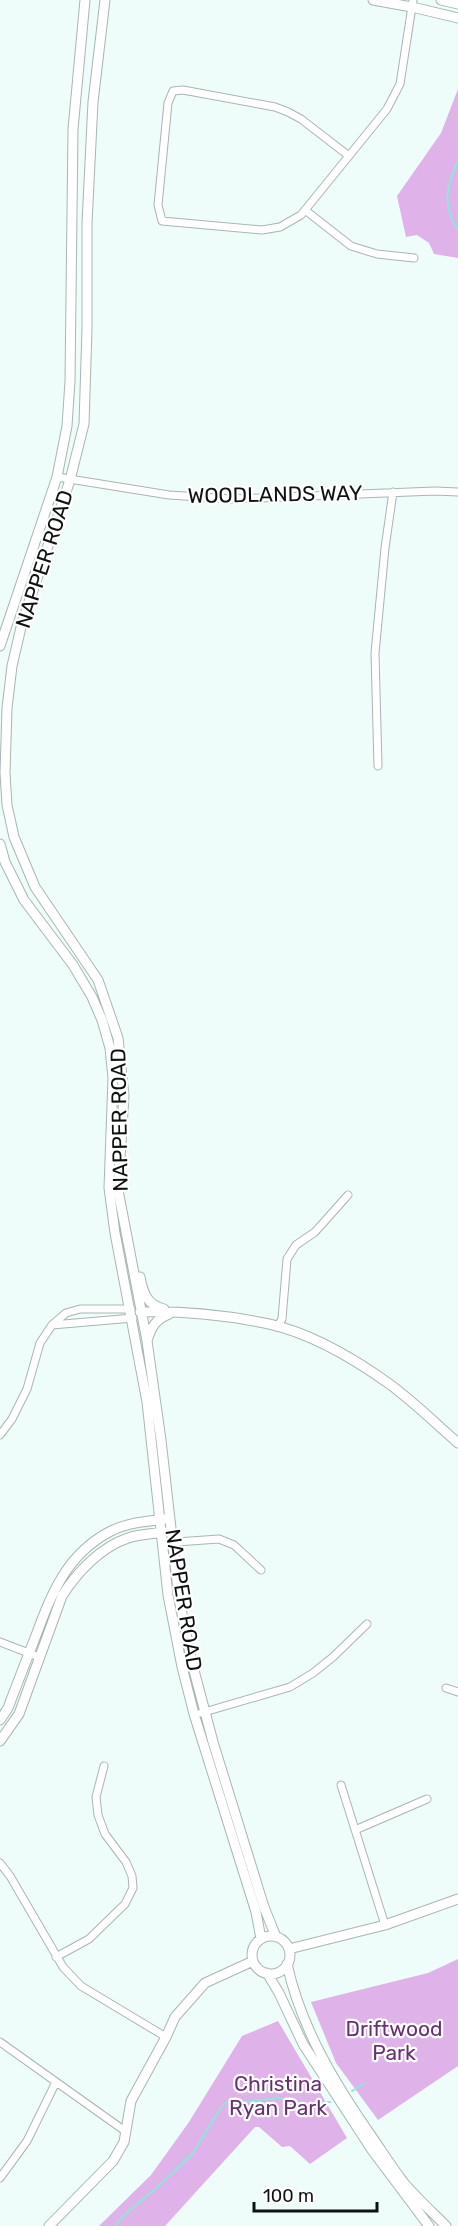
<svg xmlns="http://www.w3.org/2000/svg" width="458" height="2226" font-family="Rubik,sans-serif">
<rect width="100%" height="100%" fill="#eefcfa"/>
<path fill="#dfb2ea" d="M458,89V258L434,254L429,243L417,235L406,237L397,196L441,133Z
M458,1959V2066L378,2120L336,2063L311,2002L428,1973Z
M278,2021L347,2138L310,2164L290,2146L282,2147L259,2127H255L165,2226H99L151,2175L189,2122L242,2036Z"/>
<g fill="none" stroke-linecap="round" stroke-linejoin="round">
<path stroke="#8be8da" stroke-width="2" d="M458,161C446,185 442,206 458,230
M352,2091L365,2083
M116,2226L121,2218L162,2183L193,2153L219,2110L230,2099L237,2098L244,2102L279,2098L304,2104L330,2102"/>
<g stroke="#a8b6b3" stroke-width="9">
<path id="street" d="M349,156L301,119L288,112L275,107L183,90L173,91L168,103L158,205L162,221L262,230L280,227L301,215L387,109L400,84L413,0
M305,210L351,246L377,254L414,258
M57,477L169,495L232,499L435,491L458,492
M378,766L375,653L385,548L393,492
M52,1325L133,1318
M277,1327L282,1319L287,1259L296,1245L315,1232L348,1195
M0,1435L12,1419L27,1389L40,1343L52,1325L66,1313L80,1309H131
M162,1543L219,1539L234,1545L261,1570
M0,1642L39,1657
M446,1688L458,1692
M201,1713L290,1687L313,1673L333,1657L367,1624
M341,1785L385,1925
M355,1830L427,1799
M0,1863L10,1876L63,1967L81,1986L166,2037
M56,1957L89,1939L125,1904L133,1888L132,1876L126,1862L105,1834L98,1815L96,1797L104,1766
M0,2042L125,2131
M0,2178L27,2141L56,2082"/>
</g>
<g stroke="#a8b6b3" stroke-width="11">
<path id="secondary" d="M105,0L93,102L87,223V329L84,424L70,480L22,623L12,666L7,708L5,773L7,805L14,837L35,887L98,980L118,1038L124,1096L118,1190L147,1341L161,1440L179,1599L192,1663L213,1742L264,1907L276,1937
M373,0L412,7L458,18
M441,0L458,4
M0,646L57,477L67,426L70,381L73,129L85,0
M0,844L5,862L24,900L73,965L92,997L102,1020L110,1048L113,1078L109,1188L115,1233L147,1402L168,1595L182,1667L194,1714L256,1912L261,1939
M140,1277C143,1293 147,1305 164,1309
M140,1312C183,1311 226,1315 269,1324C310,1333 353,1358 388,1383C413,1401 435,1423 458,1443
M147,1341C151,1327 156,1319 169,1314
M0,1720L8,1708C17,1684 26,1661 35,1638C51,1595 66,1554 111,1531C127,1523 147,1521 165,1519
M0,1741L19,1714L62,1596C77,1572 101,1547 128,1538C140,1534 153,1534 165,1532
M252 1955a19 19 0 1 1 38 0a19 19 0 1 1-38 0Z
M289,1949L385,1925L458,1899
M287,1964C301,2028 335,2084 372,2137C383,2153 393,2169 404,2183C417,2198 432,2212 446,2226
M267,1973L279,1993L303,2044L372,2150L429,2226
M49,2226L113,2161L124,2142L131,2101L166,2037L175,2017L205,1983L253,1961"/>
</g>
<use href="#street" stroke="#fff" stroke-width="7"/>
<use href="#secondary" stroke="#fff" stroke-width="9"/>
</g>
<g text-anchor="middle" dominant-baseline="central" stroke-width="4.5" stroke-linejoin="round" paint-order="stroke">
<g font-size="21" fill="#0d1211" stroke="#fff">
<text transform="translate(275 494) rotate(-1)">WOODLANDS WAY</text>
<text transform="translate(44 559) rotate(-72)">NAPPER ROAD</text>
<text transform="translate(119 1120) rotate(-91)">NAPPER ROAD</text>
<text transform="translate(184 1600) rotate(81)">NAPPER ROAD</text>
</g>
<g font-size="21" fill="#663073" stroke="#fff">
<text x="394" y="2028">Driftwood<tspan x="394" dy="24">Park</tspan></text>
<text x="278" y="2083">Christina<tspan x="278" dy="24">Ryan Park</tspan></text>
</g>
</g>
<path d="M254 2202v9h123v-9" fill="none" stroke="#0d1211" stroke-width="3"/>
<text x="263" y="2202" font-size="18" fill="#0d1211" stroke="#ffffff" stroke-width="4.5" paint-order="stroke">100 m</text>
</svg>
